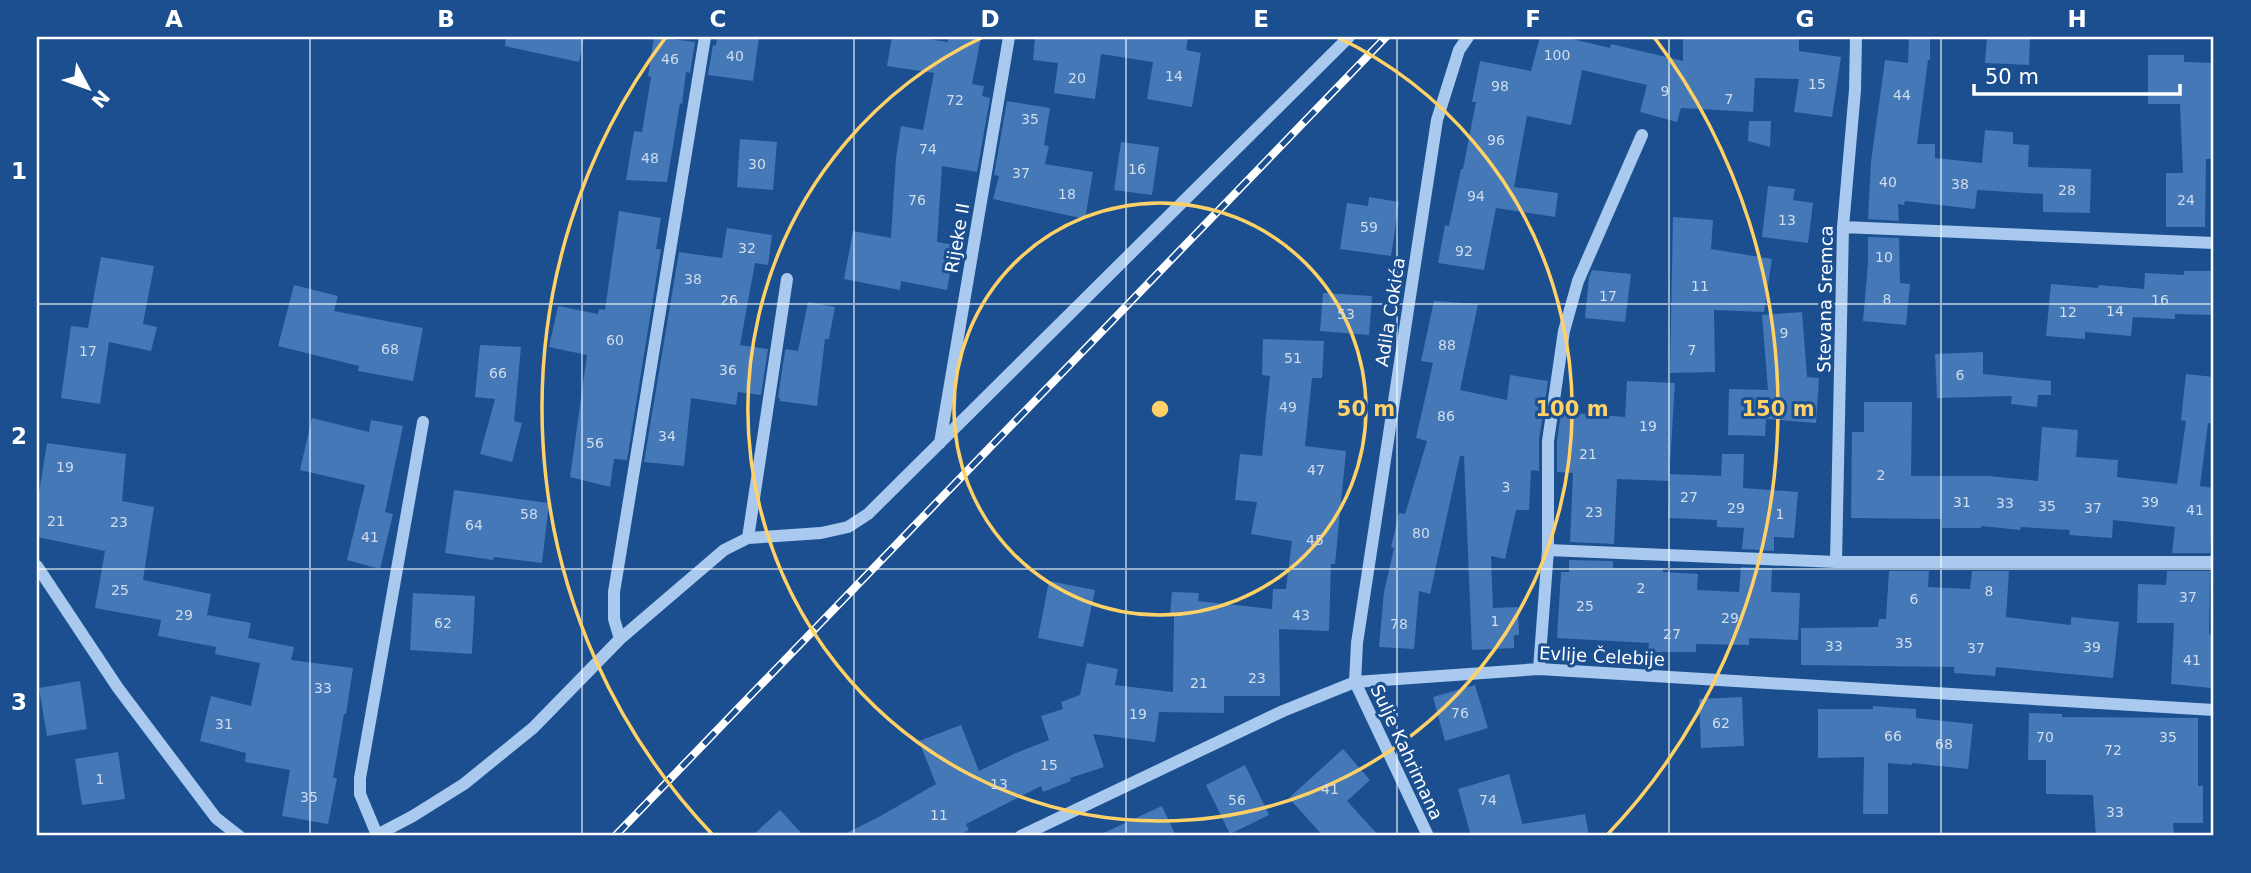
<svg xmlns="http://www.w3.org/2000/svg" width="2251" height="873" font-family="'DejaVu Sans',sans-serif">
<rect width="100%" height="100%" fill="#1b4f8f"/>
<path fill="#4478b7" d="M506,37H584L579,62L505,46Z
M654,37L695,42L690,73L686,72L682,104L680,103L667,182L626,180L634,131L642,132L651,77L648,76Z
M717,37H759L753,81L708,75L713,45L716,46Z
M892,37H913L948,42V37H981L972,84L984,86L982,96L990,98L977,172L942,166L937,242L955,245L947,290L901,281L900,290L844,279L853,231L891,238L896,158L901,126L923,130L934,73L887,66Z
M1035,37H1188L1186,50L1201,53L1192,107L1147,99L1153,62L1101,54L1095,99L1054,93L1058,63L1033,60Z
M1540,37H1564L1610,48L1611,44L1683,61V37H1799V51L1841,57L1832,117L1794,112L1799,79L1755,78L1753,112L1681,108L1677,122L1640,112L1647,85L1582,70L1571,125L1527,116L1514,187L1558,193L1555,217L1496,208L1484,270L1438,263L1445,225L1449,226L1461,169H1463L1476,102H1472L1480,61L1531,71Z
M1909,37H1930V60H1928L1917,144H1935V158L1982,163L1985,130L2013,132V144L2029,145L2028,167L2091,169L2090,213L2043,212V194L1977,190L1975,209L1905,201L1904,205L1898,204L1899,221L1868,219L1871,162L1885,60L1908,63Z
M1987,37H2030L2029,65L1985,63Z
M2148,55H2184V62L2214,63V159H2206L2205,227H2166V173H2183L2180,104H2148Z
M1007,101L1050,108L1044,145L1049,146L1045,164L1093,172L1085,219L993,199L999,176L994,175Z
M1749,121H1771L1770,147L1748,141Z
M740,139L777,142L773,190L737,187Z
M1121,142L1159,147L1152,195L1114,190Z
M1768,186L1795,189L1793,200L1813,203L1808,243L1762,237Z
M1369,197L1399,202L1391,256L1340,249L1347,203L1368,206Z
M619,211L661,218L656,249H661L627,460L614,459L610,487L570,477L587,355L549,347L558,306L598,314L599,309L605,310Z
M1673,217L1713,220L1711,249L1772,259L1764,312L1714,310L1715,372L1670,373Z
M727,228L772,235L768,265L755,263L740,345L768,349L761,395L738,392L736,405L691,398L684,466L644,462L679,252L722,258Z
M1868,237L1899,238L1900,283L1910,284L1906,325L1863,321L1868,264Z
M101,257L154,266L143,324L157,327L151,351L109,342L100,404L61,398L71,326L88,328Z
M1592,270L1631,274L1625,322L1585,318L1589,278Z
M2184,271H2214V315L2175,314V319L2133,317L2131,336L2085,332V339L2046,336L2051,284L2098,288L2099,285L2144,289L2145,273L2184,275Z
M294,285L338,296L334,311L423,328L413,381L358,371L359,366L278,346Z
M1323,293L1372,296L1369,335L1320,331Z
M1434,301L1478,304L1460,390L1507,400L1510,375L1548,381L1539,440V471L1531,470L1529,510H1516L1505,559L1491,556L1493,608L1518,607L1519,635H1514V648L1472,650L1464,456H1460L1430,594L1419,591L1414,649L1379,647L1384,592L1394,548L1391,547L1399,513L1405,514L1427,441L1416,438L1433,363L1421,361Z
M808,302L835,307L829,339H825L817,406L780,401V398H778L785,351L786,349L798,351Z
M1802,312L1807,377L1819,378L1816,423L1766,419L1765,436L1728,435L1729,389L1768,390L1762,315Z
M1263,339L1324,341L1322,378H1312L1305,446L1346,451L1335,564H1331L1329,631L1279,629L1280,696H1224V713L1159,712L1155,742L1093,734L1104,767L1070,778L1071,781L1043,792L1041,786L966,824L969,830L957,836H840L877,818L936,784L919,741L961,725L979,771L1016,753L1049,740L1041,716L1063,709L1061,702L1080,695L1087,663L1118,669L1115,685L1173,692L1174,616H1170L1172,592L1199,593L1198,601L1272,609L1273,589H1286L1292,541L1251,534L1257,502L1235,500L1240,454L1262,456L1270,376L1262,375Z
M480,345L521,347L514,421L522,423L512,462L480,454L495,399L475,397Z
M1983,352V374L2051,381V395H2038L2037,407L2011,404L2012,396L1937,398L1935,354Z
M2186,374L2214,377V424L2208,423L2200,486L2214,488V536H2211L2210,553H2172L2175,527L2113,520L2112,538L2069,535L2070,530L2021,527L2020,530L1981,526V528H1942V519L1851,518L1852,432H1864V402H1912L1911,476H1989L2038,481L2042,427L2078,430L2076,457L2118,460L2117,477L2177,484L2186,421L2181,420Z
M1627,381L1675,383L1669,481L1617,479L1614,544L1570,542L1573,473L1557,472V442L1561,412L1625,417Z
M312,418L369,432L371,420L403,426L385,512L393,514L380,569L347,560L365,485L300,470Z
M47,443L126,454L122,501L154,507L143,580L211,594L207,615L251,623L248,638L294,647L291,660L353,668L346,714H344L333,778H337L328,824L282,816L290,770L245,762L246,753L200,741L211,696L251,706L260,663L215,654L216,647L158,636L161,620L95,608L105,551L37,537V505Z
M1722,454H1744L1743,488L1798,492L1794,538L1774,537V551L1742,549L1744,528L1717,527V520L1668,518L1670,474L1721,476Z
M454,490L549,503L542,563L494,557L493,560L445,553Z
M1569,560L1613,561V568H1663V572L1698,574L1697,590L1739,592L1741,567L1772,568L1771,592L1800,593L1798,640L1749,638V645L1696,644V652H1648L1649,643L1557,638L1561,572H1569Z
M1889,571H1929L1928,587L1970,589L1972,571H2009L2006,617L2071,625V617L2119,622L2113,678L1996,667L1995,676L1954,673V667L1801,665V628L1878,627L1879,619H1886Z
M2167,571H2210L2209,634L2214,635L2211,688L2171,684L2174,623H2137L2138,584L2166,585Z
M1049,581L1095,590L1083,647L1038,638Z
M413,593L475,596L472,654L410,650Z
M80,681L87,729L47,736L39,688Z
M1475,685L1488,728L1445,741L1433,697Z
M1742,697L1744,746L1701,748L1699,699Z
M1873,706L1916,709V718L1973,724L1968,769L1912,763V765L1888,763V814H1863L1864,757L1818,758V709H1873Z
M2029,713L2062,714V717L2198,718V786H2203V823H2173L2174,836H2148L2147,833L2096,836L2093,795L2046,794V760H2028Z
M1343,749L1370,780L1347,801L1379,836H1323L1289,798Z
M118,752L125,799L82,805L75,759Z
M1245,765L1269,815L1230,834L1206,785Z
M1509,774L1523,826V824L1585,814L1589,836H1471L1458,789Z
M1162,806L1176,836H1097Z
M780,810L804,836H752Z"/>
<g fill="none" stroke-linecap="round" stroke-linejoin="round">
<path stroke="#a9c9ee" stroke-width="12" d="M1642,135L1578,281L1564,331L1548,441V550L1836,562H2214
M1843,227L2214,243
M940,443L1009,37
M748,538L787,279
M1836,562L1843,227L1855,90L1856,37
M37,566L118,688L216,818L239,836
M620,639L614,619V592L705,37
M1539,669L1548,550
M377,835L360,794V778L423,422
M375,836L413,816L464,784L533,728L620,639L724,550L748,538L821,533L848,527L868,514L1349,37
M1021,836L1283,711L1355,682L1539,669L2214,710
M1428,836L1355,682L1357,643L1437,120L1459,50L1468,37"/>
<g stroke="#fff" stroke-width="8">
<path id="rail" d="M615,836L1386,37"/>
</g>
<use href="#rail" stroke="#1b4f8f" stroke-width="5" stroke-dasharray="16" stroke-linecap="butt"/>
</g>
<path fill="none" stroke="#fff" stroke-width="2" stroke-opacity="0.55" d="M310,37V836M582,37V836M854,37V836M1126,37V836M1397,37V836M1669,37V836M1941,37V836M37,304H2214M37,569H2214"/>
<g fill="none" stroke="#ffd166" stroke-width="3.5">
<circle cx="1160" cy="409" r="206"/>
<path d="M1337 37A412 412 0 1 1 983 37"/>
<path d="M712 834A618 618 0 0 1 666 37M1654 37A618 618 0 0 1 1608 834"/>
</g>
<g text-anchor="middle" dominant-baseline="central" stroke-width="6" stroke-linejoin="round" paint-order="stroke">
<g font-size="14" fill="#d0dded">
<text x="1557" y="55">100</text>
<text x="735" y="56">40</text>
<text x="670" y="59">46</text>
<text x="1174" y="76">14</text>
<text x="1077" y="78">20</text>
<text x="1817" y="84">15</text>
<text x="1500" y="86">98</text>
<text x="1665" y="91">9</text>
<text x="1902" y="95">44</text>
<text x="1729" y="99">7</text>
<text x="955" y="100">72</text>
<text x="1030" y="119">35</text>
<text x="1496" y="140">96</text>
<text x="928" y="149">74</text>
<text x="650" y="158">48</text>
<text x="757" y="164">30</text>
<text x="1137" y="169">16</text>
<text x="1021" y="173">37</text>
<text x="1888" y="182">40</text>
<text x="1960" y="184">38</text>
<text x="2067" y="190">28</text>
<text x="1067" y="194">18</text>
<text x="1476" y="196">94</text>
<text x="917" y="200">76</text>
<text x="2186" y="200">24</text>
<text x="1787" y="220">13</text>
<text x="1369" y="227">59</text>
<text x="747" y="248">32</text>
<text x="1464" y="251">92</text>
<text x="1884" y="257">10</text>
<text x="693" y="279">38</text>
<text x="1700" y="286">11</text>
<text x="1608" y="296">17</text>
<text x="1887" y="299">8</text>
<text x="729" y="300">26</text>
<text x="2160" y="300">16</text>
<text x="2115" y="311">14</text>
<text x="2068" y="312">12</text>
<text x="1346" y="314">53</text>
<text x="1784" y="333">9</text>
<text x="615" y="340">60</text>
<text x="1447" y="345">88</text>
<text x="390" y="349">68</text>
<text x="1692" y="350">7</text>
<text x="88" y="351">17</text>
<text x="1293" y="358">51</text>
<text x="728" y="370">36</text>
<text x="498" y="373">66</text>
<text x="1960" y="375">6</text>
<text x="1288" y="407">49</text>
<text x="1446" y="416">86</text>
<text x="1648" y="426">19</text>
<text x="667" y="436">34</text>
<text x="595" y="443">56</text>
<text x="1588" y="454">21</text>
<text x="65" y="467">19</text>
<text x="1316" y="470">47</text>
<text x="1881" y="475">2</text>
<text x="1506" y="487">3</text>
<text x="1689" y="497">27</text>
<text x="1962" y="502">31</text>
<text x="2150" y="502">39</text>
<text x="2005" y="503">33</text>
<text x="2047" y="506">35</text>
<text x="1736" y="508">29</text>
<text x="2093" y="508">37</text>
<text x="2195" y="510">41</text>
<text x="1594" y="512">23</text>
<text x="529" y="514">58</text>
<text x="1780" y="514">1</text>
<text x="56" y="521">21</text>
<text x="119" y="522">23</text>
<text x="474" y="525">64</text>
<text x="1421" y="533">80</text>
<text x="370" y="537">41</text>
<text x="1315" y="540">45</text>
<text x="1641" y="588">2</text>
<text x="120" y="590">25</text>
<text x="1989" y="591">8</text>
<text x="2188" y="597">37</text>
<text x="1914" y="599">6</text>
<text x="1585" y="606">25</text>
<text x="184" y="615">29</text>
<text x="1301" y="615">43</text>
<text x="1730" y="618">29</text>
<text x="1495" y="621">1</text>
<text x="443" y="623">62</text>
<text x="1399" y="624">78</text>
<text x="1672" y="634">27</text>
<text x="1904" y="643">35</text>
<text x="1834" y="646">33</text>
<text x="2092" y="647">39</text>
<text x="1976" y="648">37</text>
<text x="2192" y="660">41</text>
<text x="1257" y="678">23</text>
<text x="1199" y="683">21</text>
<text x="323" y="688">33</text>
<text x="1460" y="713">76</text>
<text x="1138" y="714">19</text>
<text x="1721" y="723">62</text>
<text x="224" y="724">31</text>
<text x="1893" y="736">66</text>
<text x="2045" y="737">70</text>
<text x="2168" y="737">35</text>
<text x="1944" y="744">68</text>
<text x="2113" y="750">72</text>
<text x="1049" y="765">15</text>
<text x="100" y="779">1</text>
<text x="999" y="784">13</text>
<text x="1330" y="789">41</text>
<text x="309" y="797">35</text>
<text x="1237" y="800">56</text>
<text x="1488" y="800">74</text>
<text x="2115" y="812">33</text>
<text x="939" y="815">11</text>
</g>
<g font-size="18" fill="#fff" stroke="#1b4f8f">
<text transform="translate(957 238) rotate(-80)">Rijeke II</text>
<text transform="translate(1825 299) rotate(-89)">Stevana Sremca</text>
<text transform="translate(1390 312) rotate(-81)">Adila Cokića</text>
<text transform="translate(1602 656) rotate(3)">Evlije Čelebije</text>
<text transform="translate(1407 752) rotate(65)">Sulje Kahrimana</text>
</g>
</g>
<circle cx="1160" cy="409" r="10" fill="#ffd166" stroke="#1b4f8f" stroke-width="3.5"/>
<g font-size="21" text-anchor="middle" font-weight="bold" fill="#ffd166" stroke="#1b4f8f" stroke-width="6" stroke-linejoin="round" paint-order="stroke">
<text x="1366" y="416">50 m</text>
<text x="1572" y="416">100 m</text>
<text x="1778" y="416">150 m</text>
</g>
<rect width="2251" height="873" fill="none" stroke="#1b4f8f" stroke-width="77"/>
<g transform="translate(88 88) rotate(131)" stroke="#1b4f8f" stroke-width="5" paint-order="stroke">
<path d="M0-5L12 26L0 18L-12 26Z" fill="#ffffff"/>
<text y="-10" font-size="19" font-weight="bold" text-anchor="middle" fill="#ffffff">N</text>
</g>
<path d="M1974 84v10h206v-10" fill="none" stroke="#ffffff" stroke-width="3.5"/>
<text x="1985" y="84" font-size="21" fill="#ffffff" stroke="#1b4f8f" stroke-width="5" paint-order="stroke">50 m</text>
<rect x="38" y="38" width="2174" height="796" fill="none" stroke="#fff" stroke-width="2.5"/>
<g font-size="23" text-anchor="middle" font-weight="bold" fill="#fff">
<text x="174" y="27">A</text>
<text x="446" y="27">B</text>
<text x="718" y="27">C</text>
<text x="990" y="27">D</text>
<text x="1261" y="27">E</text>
<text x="1533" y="27">F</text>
<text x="1805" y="27">G</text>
<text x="2077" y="27">H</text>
<text x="19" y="179">1</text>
<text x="19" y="444">2</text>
<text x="19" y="710">3</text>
</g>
</svg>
